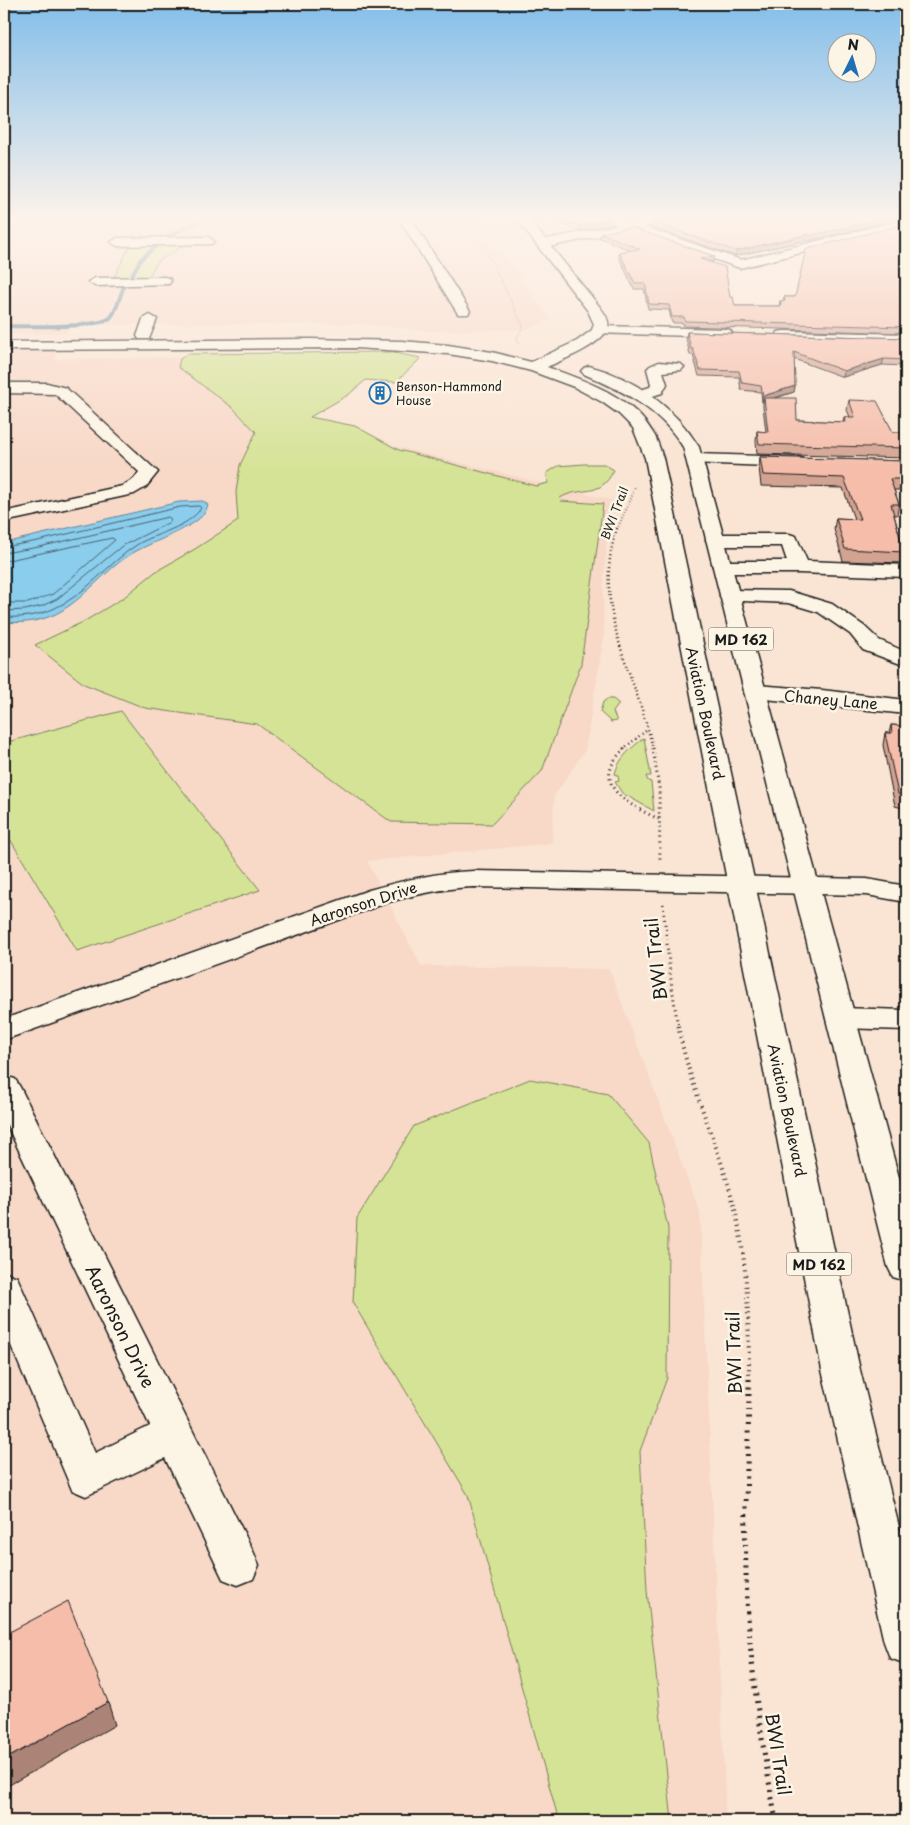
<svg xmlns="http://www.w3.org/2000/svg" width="910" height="1825" font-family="'Playpen Sans',sans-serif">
<rect width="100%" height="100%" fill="#fae4d3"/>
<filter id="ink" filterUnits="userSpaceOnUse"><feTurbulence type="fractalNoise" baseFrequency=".02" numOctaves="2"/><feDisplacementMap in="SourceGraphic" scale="10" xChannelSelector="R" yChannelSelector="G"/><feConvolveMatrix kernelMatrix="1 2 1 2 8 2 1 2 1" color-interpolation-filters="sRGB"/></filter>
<g filter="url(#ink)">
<path fill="#f8d8c7" d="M4,217H477L551,320L524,330L429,331L357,324L71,325L66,333L4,334Z
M339,349L395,351L289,420L614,501L607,537L603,590L604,635L585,750L554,796L552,843L367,861L421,966L609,969L700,1213L726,1821H4V352L58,351L54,359L338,355Z"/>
<path fill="#d5e396" stroke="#788059" d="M131,244H186L157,262L148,278L113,279Z
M389,352L421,358L396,382L366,380L348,395L310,417L355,426L399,450L536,486L548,483L547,473L558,466L584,464H604L614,470C599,500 582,485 560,498L561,501L603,504L581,664L542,771L492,824L391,822L257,724L145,708L84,684L35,645L85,621L123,598L155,572L195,549L238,521L236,492L240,465L256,432L233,408L178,367L180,359L187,354Z
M607,699H613L619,704L613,712L617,721L611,722L600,712L603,702Z
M121,711L260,890L77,951L4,829V743Z
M644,738L651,776H646L648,781L651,782L654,811L622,793L615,782L619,781L618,776L615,774C618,759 632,747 644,738Z
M530,1079L608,1094L649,1143L668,1228L667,1378L640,1451L647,1591L672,1821H559L468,1495L353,1303L357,1218L414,1126Z"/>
<path fill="#8bcdec" stroke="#5f8699" d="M203,501L208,505C207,508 205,513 203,515C187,532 149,542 128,556C105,571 87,595 63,610C46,621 23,624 4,622V543L179,502Z"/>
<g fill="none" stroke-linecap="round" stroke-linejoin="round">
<path stroke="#48636f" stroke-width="1" d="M4,547L38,541L180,507L199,506L201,508C189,527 157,533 138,544C108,563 86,595 53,609C37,616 21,618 4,617
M4,553L39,547L168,517L171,519L170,522L122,546L57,599L42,606L25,610L4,611
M4,561L112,538L115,540L53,594L28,603H4"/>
<path stroke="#5f8699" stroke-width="4" d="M166,238L205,217
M130,278L141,259L157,245
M4,326C23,326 97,329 110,318C117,312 120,295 124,286"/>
<g stroke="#1c1c1c" stroke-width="3">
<path id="minor" d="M398,217H410L470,311L468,314H458Z
M598,217H616L631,222L658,217H682L680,219L644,227L741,260L906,219V227L740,268L630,230L543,248L537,244L543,240L617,225Z
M208,237L214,241L212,244L117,246L111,242L117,238Z
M164,277L169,278L171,281L169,284L95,286L88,282L95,278Z
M150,315L157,319L149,339H139L137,336L143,319Z
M599,326L725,329L730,330L732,333L730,336L725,337L594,333L592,330L594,327Z
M783,331L906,334V342L778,338L776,335L778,332Z
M659,362L681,364L684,367L681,370L663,372L667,384L662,393L640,400L634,398L632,395L634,392L650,387L651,384L647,369L650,366Z
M4,383H47L66,388L158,472L146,487L134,494L4,522V512L122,486L134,479L139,472L55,394L4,393Z
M695,454L797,457L803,458L806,462L803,466L797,467L689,463L686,459L689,455Z
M716,534H789L796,536L807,561L906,565V577L799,573H723L716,571L713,567L716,563L723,561H787L782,546H716L709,544L706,540L709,536Z
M730,590L789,591L832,604L864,626L879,640L906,652V666L863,650L850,634L818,612L788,603L723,600L720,596L723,592Z
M755,685L822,690L906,700V714L747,697L744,692L747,687Z
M474,871L867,879L906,886V902L867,895L474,887C444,888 418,894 389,902L4,1040V1019L369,890C405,880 437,872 474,871Z
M841,1008L906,1010V1030L841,1028L830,1025L826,1018L830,1011Z
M4,1076L15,1079L20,1087L253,1551L259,1565L253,1579L238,1585L223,1579L165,1458L86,1496L72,1490L4,1329V1272L17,1277L95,1453L150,1426L4,1119Z"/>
</g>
<g stroke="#1c1c1c" stroke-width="3">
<path id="major" d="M515,217H527L599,306C603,311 610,320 608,327C603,345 562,360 547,367C585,381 631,395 653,433C658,440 660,450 663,458L860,1370L906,1555V1664L890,1658L884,1642L822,1370L645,458L633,428L619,414L602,402L574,387L531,371L492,361L448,354L356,348L4,350V342L310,339L402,341L448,345L492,352L531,362L577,341L592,330L594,324L588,311Z
M589,366C635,378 675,408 699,447L906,1203V1281L893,1277L888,1267L683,447C660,409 623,391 584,374L581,371L584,368Z"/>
</g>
<path stroke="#1c1c1c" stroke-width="1" stroke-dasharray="0.5 2" stroke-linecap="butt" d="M465,217L488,254L523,326L516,340L523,346
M465,218L476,217"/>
<path stroke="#1c1c1c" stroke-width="2" stroke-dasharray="0.5 2.5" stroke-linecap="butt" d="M617,529L631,499L635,486"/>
<path stroke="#1c1c1c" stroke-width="2.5" stroke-dasharray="1 3" stroke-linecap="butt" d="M617,528C590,610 636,672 653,749
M623,749L647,730"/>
<path stroke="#1c1c1c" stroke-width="3" stroke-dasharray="1 4" stroke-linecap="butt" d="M625,748C587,784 628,805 659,819
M653,748L659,788L660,862
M663,904L670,973L678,1028"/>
<path stroke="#1c1c1c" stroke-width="4" stroke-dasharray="1 4.5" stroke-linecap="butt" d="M678,1026C690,1087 716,1139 732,1198C748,1256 749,1320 749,1380"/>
<path stroke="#1c1c1c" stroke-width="5" stroke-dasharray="2 5.5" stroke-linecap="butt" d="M749,1379C749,1443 744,1508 746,1572C748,1656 761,1739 776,1821"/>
<use href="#minor" fill="#fcf5e5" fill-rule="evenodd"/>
<use href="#major" fill="#fcf5e5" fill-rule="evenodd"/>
</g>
<path fill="#d3a392" stroke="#1c1c1c" d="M555,217H606L611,219V224L580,231L563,225V221Z
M622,217H647L631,220Z
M906,217L808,241V240L735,256L651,227V222Z
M906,224V333L684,326L683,323H672L669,310L648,309L644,289H634L619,257V252L630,250L600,238L601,233L714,256V261L709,262L735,306H779L780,301H783L784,297H795Z
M687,332L906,338V361L905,366L882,365L843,377L794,359L795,386L794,392L776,398L797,420L843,422L844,417H850L847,410L849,400L893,432H906V458L757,454L756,441L757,431L766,432L763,407V402H762L761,392L741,390L739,377L699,376L693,355H690L686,338Z
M760,457L906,461V490H894L899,504L897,515H894L904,552L902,563L843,561L834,529L836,518L854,519L843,488L761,486L759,467Z
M891,725L906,726V809L895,806L883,745L885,733H889Z"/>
<path fill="#ac8477" stroke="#1c1c1c" d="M631,217H647L631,220Z
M889,217L906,218L808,241V240L735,256L736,251Z
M611,219V224L580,231V226Z
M714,256V261L699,264L700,259Z
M884,359L882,365L843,377L844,371Z
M795,386L794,392L764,401V398L763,402H762L763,396Z
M108,1702L115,1725L4,1788V1760Z"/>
<path fill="#f5bdaa" stroke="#1c1c1c" d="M567,217H606L611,219L580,226L563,220L570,218Z
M675,217H889L809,236V234L736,251L651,222Z
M906,224V327L685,321L684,317H672L669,305L649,304L645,283H635L619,252L640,249L601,233L630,227L714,256L700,259L725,267L730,297H733L735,306H781L780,301H785L784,297H795L806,249Z
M687,332L906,338V353H903L906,360L884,359L844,371L794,352L795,386L763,396L761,386L742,383L739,371L700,370L693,349H691Z
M764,398H796L797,420L845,422L844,417H855L849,400L877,401L893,432H906V448L759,444L757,431L768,432Z
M760,457L906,461V479H890L899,504H891L904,552L845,549L836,518L860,519L844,478L763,475Z
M891,725L906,726V796L898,794L885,733H892Z
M68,1601L108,1702L4,1760V1635Z"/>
</g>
<linearGradient id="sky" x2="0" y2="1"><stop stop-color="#83beea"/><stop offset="0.46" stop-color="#fdf3eb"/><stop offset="1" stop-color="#fdf3eb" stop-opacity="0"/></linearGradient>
<rect width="910" height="473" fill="url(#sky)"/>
<defs>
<g id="building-ring" transform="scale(1.125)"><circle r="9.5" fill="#fcf5e5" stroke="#1f6fb2" stroke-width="1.5"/><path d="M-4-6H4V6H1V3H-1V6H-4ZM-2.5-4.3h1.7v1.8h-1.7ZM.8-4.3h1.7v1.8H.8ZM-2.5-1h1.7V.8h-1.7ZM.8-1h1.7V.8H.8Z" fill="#1f6fb2"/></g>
</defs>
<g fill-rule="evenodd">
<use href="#building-ring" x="380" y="393"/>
</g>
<g text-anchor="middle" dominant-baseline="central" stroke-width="5" stroke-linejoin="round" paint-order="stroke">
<g font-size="12" fill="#1c1c1c" stroke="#fcf5e5" text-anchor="start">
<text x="396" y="386">Benson-Hammond<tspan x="396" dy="14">House</tspan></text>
</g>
<g font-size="12" fill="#1c1c1c" stroke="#fcf5e5">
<text transform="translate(614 513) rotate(-69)">BWI Trail</text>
</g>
<g fill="#fcf5e5" stroke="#5f5d58" stroke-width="1">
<rect x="708.5" y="627.5" width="65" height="23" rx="4"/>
<rect x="786.5" y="1252.5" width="65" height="23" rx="4"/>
</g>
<g font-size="14" font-weight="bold" fill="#1c1c1c">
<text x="741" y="639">MD 162</text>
<text x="819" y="1264">MD 162</text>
</g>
<g font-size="15" fill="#1c1c1c" stroke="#fcf5e5">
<text transform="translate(831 699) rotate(5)">Chaney Lane</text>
<text transform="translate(706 713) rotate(78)">Aviation Boulevard</text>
<text transform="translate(363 903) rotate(-18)">Aaronson Drive</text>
<text transform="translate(788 1110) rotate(78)">Aviation Boulevard</text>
</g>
<g font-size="18" fill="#1c1c1c" stroke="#fcf5e5">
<text transform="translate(655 959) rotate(-97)">BWI Trail</text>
<text transform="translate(121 1326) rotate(64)">Aaronson Drive</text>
<text transform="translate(733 1353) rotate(-92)">BWI Trail</text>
<text transform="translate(779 1754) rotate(81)">BWI Trail</text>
</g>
</g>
<rect width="910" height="1825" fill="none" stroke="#fcf5e5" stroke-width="20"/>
<rect x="10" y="10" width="890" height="1805" fill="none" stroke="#1c1c1c" stroke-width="2" filter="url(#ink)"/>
<g transform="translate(852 58) rotate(5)"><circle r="24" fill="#fcf5e5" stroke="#a29e95"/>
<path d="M0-4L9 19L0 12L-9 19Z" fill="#1f6fb2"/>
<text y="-8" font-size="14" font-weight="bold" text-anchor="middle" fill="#1c1c1c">N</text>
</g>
</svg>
